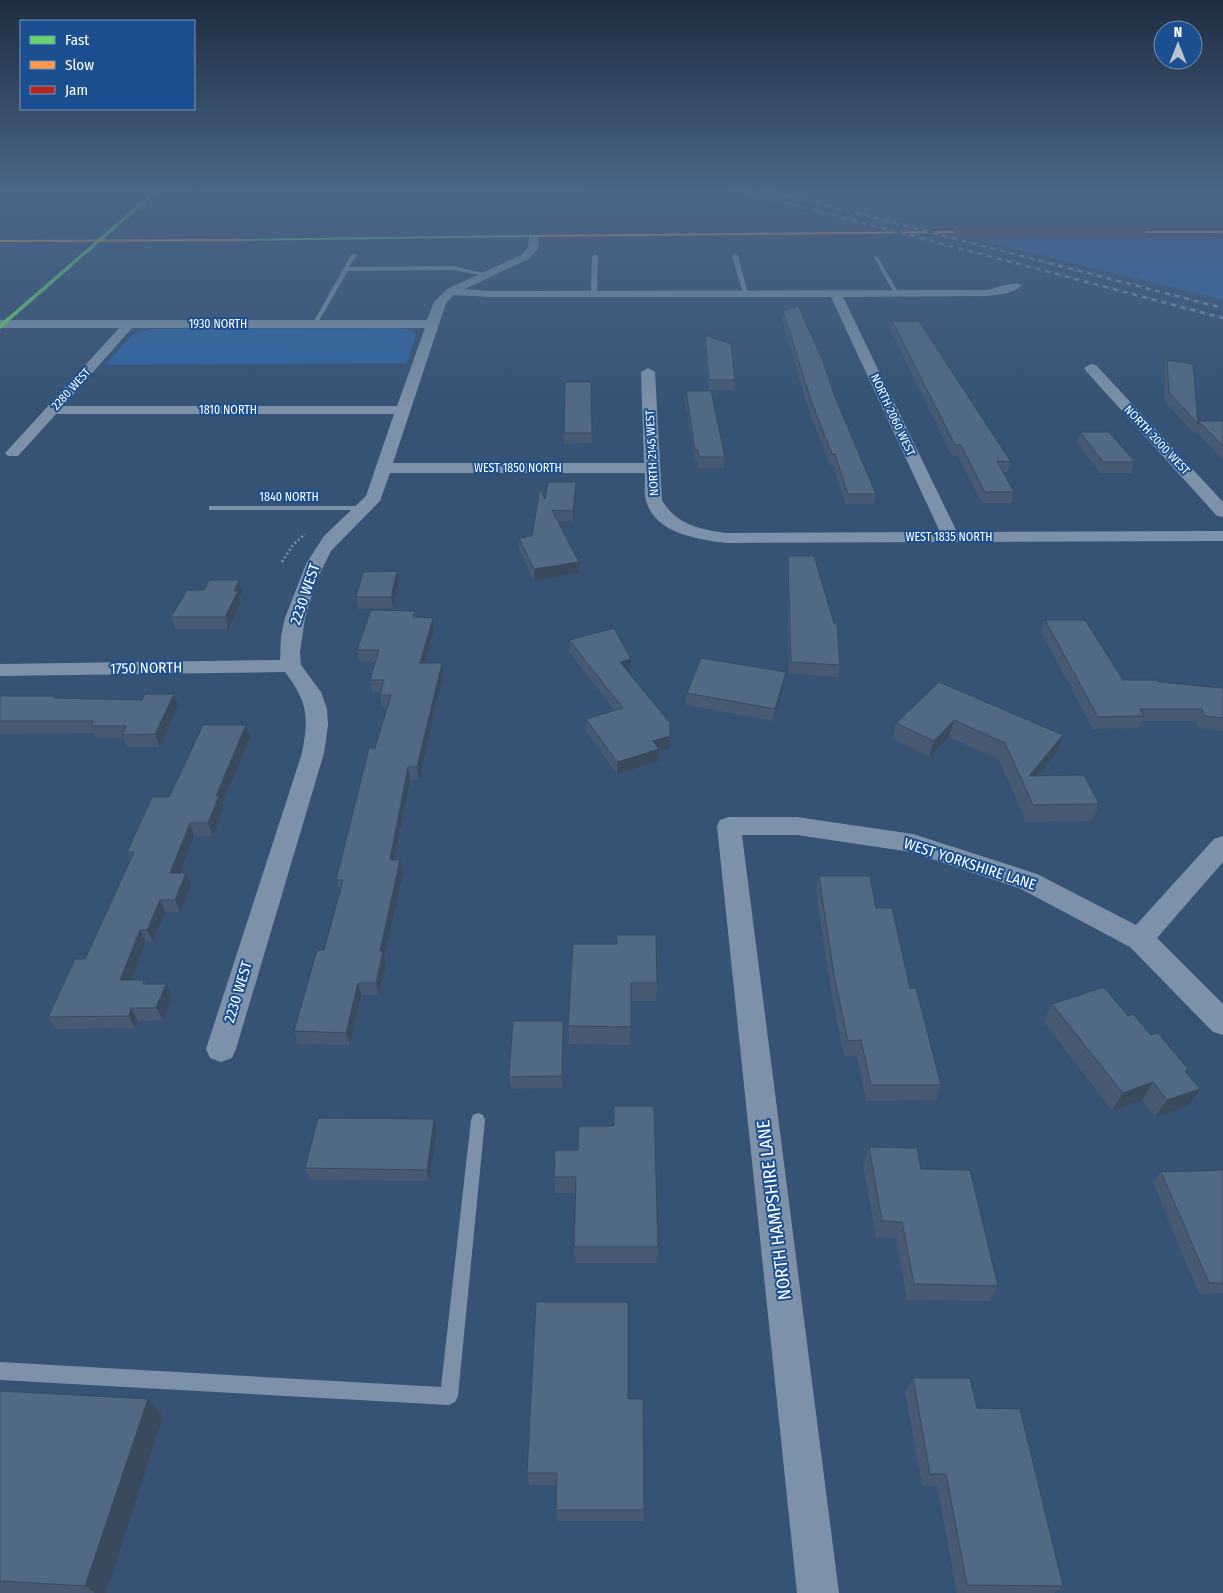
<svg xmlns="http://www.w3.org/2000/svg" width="1223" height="1593" font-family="'Fira Sans Condensed',sans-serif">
<rect width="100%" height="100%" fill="#365274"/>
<path fill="#2f66a5" d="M1223,239V300L978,240Z
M401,328L411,330L416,335L407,363L105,365L132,335L150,329Z"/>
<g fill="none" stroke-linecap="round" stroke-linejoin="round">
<path stroke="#7d92a8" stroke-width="2.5" stroke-dasharray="2 2.5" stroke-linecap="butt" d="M282,562L293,545L305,534"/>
<path fill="#7d92a8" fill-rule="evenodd" d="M354,253L357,255L349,267L453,266L488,274L485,276L453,270L348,271L317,324L312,325L351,255Z
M595,254L598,256L597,294L594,296L591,294L592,256Z
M735,254L738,256L748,294L743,293L732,256Z
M873,256L878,257L899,294L894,293Z
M209,506H366L370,508L366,510H209Z
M478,1113L483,1115L485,1120L458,1396L455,1402L449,1405L0,1380V1362L441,1387L471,1120L473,1115Z"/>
<path fill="#7d92a8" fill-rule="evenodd" d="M534,234L539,237L538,249L529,259L465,289L490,291L987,290C997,288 1011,282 1019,284L1021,286C1012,294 999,295 987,296L843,297L957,532L1223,531V541L726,543C697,539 656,534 646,501C644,493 645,481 645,473H390L380,501L331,551L316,581L305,618L300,652L301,665L321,692L327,709L328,725L324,753L236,1049L232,1058L221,1062L210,1058L206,1049L302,753C309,716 308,703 285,672L0,676V664L280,660L281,636L285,618L306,564L324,536L366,496L394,414H56L18,456H8L5,453L8,450L119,328H0V320H427L434,302L447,289L521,255L528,248L529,237ZM454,295L490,297H831L940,532L726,533C700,529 676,525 662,500L655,372L648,368L641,372L644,463H393L446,303ZM132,328H425L397,406H63Z
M1091,364L1096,365L1223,502V517L1217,516L1086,371L1084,368Z
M729,817H797L913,834L1037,874L1136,925L1214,839L1223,836V862L1157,938L1223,1004V1035L1213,1032L1130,947L1019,888L911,852L797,835H742L839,1593H797L717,826L720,820Z"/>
<path fill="#63d668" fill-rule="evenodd" d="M157,188L161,189L0,329V324Z
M810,188H1097L1098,189L811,190L809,189Z
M202,189H592L594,190L200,191Z
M534,235L536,237L240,241L238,240L240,239Z"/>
<path fill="#ff974d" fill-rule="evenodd" d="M0,189H202L204,190L0,191Z
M955,231L957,233L534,237L532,236L534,235Z
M1142,231H1223V233H1144Z
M242,239L240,241L0,242V240Z"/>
<path fill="#b3261e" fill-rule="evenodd" d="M752,188L813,189L590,190L592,189Z
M1095,188H1223V190H1096L1094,189Z
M953,231H1144L1146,232L1144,233H955Z"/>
<g stroke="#7e92a7" stroke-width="2.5">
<path id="rail" d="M731,188L1223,318
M763,189L1223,308"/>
</g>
<use href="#rail" stroke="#1b4f8f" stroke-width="2" stroke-dasharray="5" stroke-linecap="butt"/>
</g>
<path fill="#475a72" d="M783,311L835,397L876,494L874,504H846L833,465H830L810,414L782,320Z
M892,321L1011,462L1008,472H1003L1014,492L1011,503H982L958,456H952L890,330Z
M705,335L735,380L734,390H709L704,344Z
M1167,360L1198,423V421H1223V460L1195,431L1194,434L1165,402L1164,370Z
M591,382L592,443L564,444V433Z
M686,391L725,457L724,468H699L697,460H695L685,401Z
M1080,432L1135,462L1131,473H1100L1077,443Z
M576,482V493L573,522L557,521L579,562V573L534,581L519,549V538L532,536L545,499Z
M788,556L840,665L838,677L789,674L787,567Z
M239,580L242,592L240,597L241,602L228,629H175L171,617L204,590Z
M399,583L393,608L358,609L356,597Z
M415,611L416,617L433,618L434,629L425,663H442L443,675L419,780H410L395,860H400L403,873L384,958L386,964L379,995H361L350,1045L298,1044L294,1031L324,950L340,893L336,880L387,707H382L380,695V692H372L370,680L375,662L359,661L357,650Z
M1045,620L1123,680L1159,682L1223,688V731L1198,728L1196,721H1142L1138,728L1093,729L1041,632Z
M569,640L631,659V671L628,672L670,736L669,748L659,751V761L617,774L586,731V719L615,711L569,652Z
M786,672L784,684L773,721L686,705L687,693Z
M939,682L1057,752L1037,776L1099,804L1092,821L1026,822L999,760L949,737L929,757L892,739L896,723Z
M174,694L178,706L160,747H127L123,738L96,739L94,733L0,734V696H55L56,698L142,700Z
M250,738L222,804L223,809L213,836H194L180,873H186L191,885L180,912H165L153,942H146L131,980H144L146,984H166L172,996L163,1020L138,1021L135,1028L56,1029L48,1017L85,959L131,859L127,852L169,797Z
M819,876L876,908L910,988L941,1085L936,1100L866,1101L857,1056H844L831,991L816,892Z
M573,944L657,983L656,1001H631L630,1045L569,1044L568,1026Z
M1052,1004L1128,1016L1151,1035L1186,1072L1188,1106L1155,1117L1142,1100L1112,1111L1044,1022Z
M563,1021V1033L562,1088L511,1089L509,1077Z
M437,1131L429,1181L310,1180L305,1168Z
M869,1147L921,1169L998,1286L989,1301L907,1300L896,1238L876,1237L863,1164Z
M555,1150L658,1247L657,1263H575L574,1247L576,1193H555L554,1177Z
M1223,1170V1293L1199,1294L1153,1183L1161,1172Z
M913,1378L977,1408L1063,1586L1054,1593H957L937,1486H922L905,1392Z
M0,1391L148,1399L163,1417L106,1593H0Z
M628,1399L644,1510L643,1521H558L556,1510L557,1485H529L527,1473Z"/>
<path fill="#394a5c" d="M576,482V493L573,522V511Z
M579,562V573L534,581V569Z
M397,571L399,583L393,608L391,597Z
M239,580L242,592L240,597L241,602L228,629L225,617L234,591Z
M433,618L434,629L422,675L420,663Z
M631,659V671L620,675V662Z
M442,663L443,675L419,780L417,767Z
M786,672L784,684L773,721L775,709Z
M174,694L178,706L160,747L155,734Z
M954,720L949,737L929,757L934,741Z
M246,725L250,738L222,804L223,809L213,836L208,823L216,796Z
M1063,735L1057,752L1026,790L1029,776Z
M670,736L669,748L659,751V761L617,774V762L653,741Z
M408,767L410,780L392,873L390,860Z
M190,823L194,836L175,885L170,873Z
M400,860L403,873L384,958L386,964L379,995L376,983L380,951Z
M186,873L191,885L180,912L175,900Z
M160,900L165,912L153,942L147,930Z
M140,930L146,942L126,992L120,980Z
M358,983L361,995L350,1045L346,1033Z
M166,984L172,996L163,1020L156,1008Z
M131,1008L138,1021L135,1028L129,1016Z
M1153,1082L1142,1100L1112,1111L1123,1093Z
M1200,1089L1188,1106L1155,1117L1167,1100Z
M434,1119L437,1131L429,1181L427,1170Z
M148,1399L163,1417L106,1593H95L85,1586Z"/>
<path fill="#526984" stroke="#394a5c" d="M798,305L822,359L835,397L876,494H848L835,454H832L812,403L783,311Z
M892,321H919L1011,462L997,461L1014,492H985L961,445H955Z
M705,335L731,344L735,380H709Z
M1167,360L1193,364L1198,424L1169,392Z
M565,382H591L592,433H564Z
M686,391H711L725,457H699L698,450H695Z
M1198,421H1223V446Z
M1080,432H1109L1135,462H1103Z
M548,482H576L573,511L552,510L579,562L534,569L519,538L532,536L540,488L545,499Z
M788,556H814L834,623L837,624L840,665L791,662Z
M397,571L391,597H356L363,572Z
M209,580H239L234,591H238L225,617H171L187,590H204Z
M371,610L415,611L413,617L433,618L420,663H442L417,767H408L390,860H400L380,951H383L376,983H358L346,1033L294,1031L317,950H324L343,880H336L369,748H375L391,695H380L384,680H370L379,650H357Z
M1045,620H1085L1123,680H1157L1159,682L1223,688V718L1204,716L1202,709H1140L1144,716L1098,717Z
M614,628L631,659L620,662L670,723V736L653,741L659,749L617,762L586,719L623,708L569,640Z
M701,658L786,672L775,709L687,693Z
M939,682L1063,735L1029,776L1084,775L1099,804L1033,805L1005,743L954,720L934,741L896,723Z
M145,694H174L155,734L122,735L126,726H91L94,721H0V696H55L54,698L142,700Z
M203,725H246L216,796H219L208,823H190L170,873H186L175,900H160L147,930H140L120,980H144L143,984H166L156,1008H131L129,1016L48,1017L75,959H85L134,852H127L152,797H169Z
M819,876H870L876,908H892L910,988H916L941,1085H871L861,1040L848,1041L834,975Z
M616,935H656L657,983H631V1027L568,1026L573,944H617Z
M1104,987L1128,1016L1133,1014L1151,1035L1158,1033L1188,1069L1185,1071L1200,1089L1167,1100L1153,1082L1123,1093L1052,1004Z
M513,1021H563L562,1076L509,1077Z
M614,1106H654L658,1247H574L576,1177H554L555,1150H578L579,1126H614Z
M318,1118L434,1119L427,1170L305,1168Z
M869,1147L917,1148L921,1169L970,1170L998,1286L914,1284L902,1222L882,1221Z
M1223,1170V1283H1209L1161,1172Z
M536,1302H628V1399H643L644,1510H556L557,1473H527Z
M913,1378H970L977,1408L1020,1409L1063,1586L967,1585L946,1474H930Z
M0,1391L148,1399L85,1586L0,1581Z"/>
<linearGradient id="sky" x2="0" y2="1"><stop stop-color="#1e2d40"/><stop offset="0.46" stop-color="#4c6688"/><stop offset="1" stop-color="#4c6688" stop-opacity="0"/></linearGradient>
<rect width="1223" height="411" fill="url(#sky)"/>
<g text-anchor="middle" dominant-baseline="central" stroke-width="4" stroke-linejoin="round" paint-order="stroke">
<g font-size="12" fill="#fff" stroke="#1b4f8f">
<text x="218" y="324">1930 NORTH</text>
<text transform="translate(71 389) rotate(-48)">2280 WEST</text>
<text x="228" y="410">1810 NORTH</text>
<text transform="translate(893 415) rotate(65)">NORTH 2060 WEST</text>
<text transform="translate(1157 440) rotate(47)">NORTH 2000 WEST</text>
<text transform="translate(652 453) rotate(-93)">NORTH 2145 WEST</text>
<text x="518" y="468">WEST 1850 NORTH</text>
<text x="289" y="497">1840 NORTH</text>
<text x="949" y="537">WEST 1835 NORTH</text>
</g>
<g font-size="15" fill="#fff" stroke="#1b4f8f">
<text transform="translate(305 594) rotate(-71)">2230 WEST</text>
<text transform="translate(146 668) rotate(-1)">1750 NORTH</text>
<text transform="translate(970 864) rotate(18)">WEST YORKSHIRE LANE</text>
<text transform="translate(238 992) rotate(-73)">2230 WEST</text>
</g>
<g font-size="18" fill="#fff" stroke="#1b4f8f">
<text transform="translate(774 1210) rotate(-97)">NORTH HAMPSHIRE LANE</text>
</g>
</g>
<rect x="20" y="20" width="175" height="90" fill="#1b4f8f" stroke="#7695bc"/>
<rect x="30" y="36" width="25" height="8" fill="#63d668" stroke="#7695bc"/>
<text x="65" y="45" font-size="15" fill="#ffffff">Fast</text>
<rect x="30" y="61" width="25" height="8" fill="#ff974d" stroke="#7695bc"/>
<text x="65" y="70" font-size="15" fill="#ffffff">Slow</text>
<rect x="30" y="86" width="25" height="8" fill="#b3261e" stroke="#7695bc"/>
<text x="65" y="95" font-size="15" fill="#ffffff">Jam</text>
<g transform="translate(1178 45)"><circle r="24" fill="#1b4f8f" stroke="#7695bc"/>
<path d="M0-4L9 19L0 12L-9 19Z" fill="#b9c2ce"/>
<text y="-8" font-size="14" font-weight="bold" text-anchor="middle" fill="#ffffff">N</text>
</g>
</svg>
